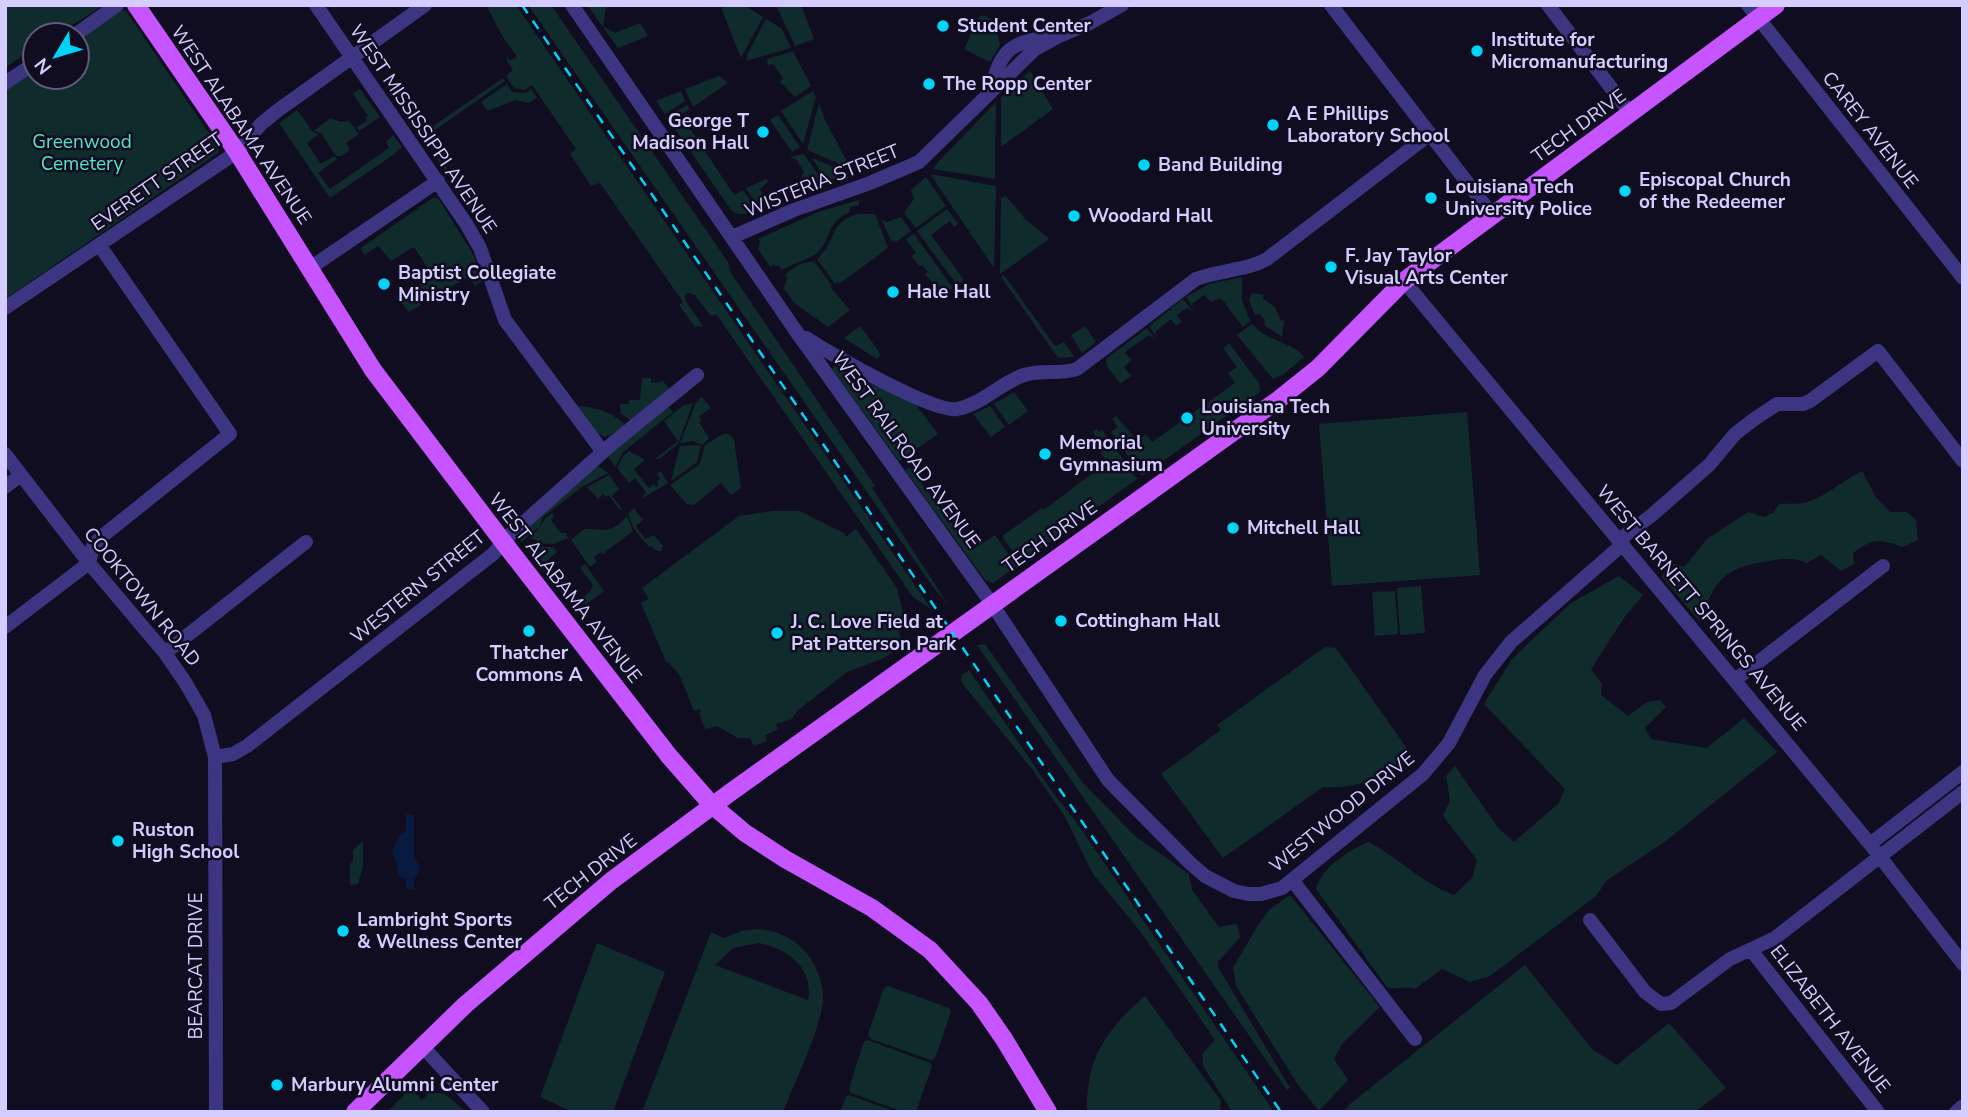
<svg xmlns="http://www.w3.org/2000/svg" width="1968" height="1117" font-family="'Nunito Sans',sans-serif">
<rect width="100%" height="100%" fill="#110d21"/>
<path fill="#102b2b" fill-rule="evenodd" d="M5,5H104L56,35H35V47L5,68Z
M486,5H516L932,610L913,597L716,314L711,316L695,295L688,293L685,296V300L703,326L695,327L679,305L683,302L600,183L591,186L570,154L576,149L532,85L525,90L514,88L506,76L513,70L507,61V56L510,60L516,58V55L504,39Z
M528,5H551L728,262L731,273L875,486L874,488L871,486L949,606L933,587Z
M587,5L609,6L606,8L603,26L615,33L640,23L648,36L618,48Z
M723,5H744L763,17L741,58L722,10Z
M776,5H801L814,39L795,46Z
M120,10L126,11L219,148L218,153L5,299V88L35,68V77H77V39Z
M984,15L994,21L1000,45L990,62L964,49L979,17Z
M766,19L782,29L791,48L746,61L748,53Z
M793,51L811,86L795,97L780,82L783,78L773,64L768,65L767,59Z
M1030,71L1053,109L1001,147V98Z
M719,76L728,83L693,107L685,89Z
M503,78L505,81L421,140L415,129L421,124L423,133Z
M507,84L512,92L526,93L531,89L537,98L529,103L516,100L487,111L481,102Z
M360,89L380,117L359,131L357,127L367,121L365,118L368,116L353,94Z
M681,91L685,101L665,114L656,101Z
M813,91L816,97L803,144L781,111Z
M996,102L995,179L933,169L940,160Z
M819,103L825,120L851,169L807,150Z
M687,105L690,109L681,115L734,195L743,190L756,209C748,214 739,217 731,210L667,117Z
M297,110L313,132L319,134L307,143L321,164L334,156L337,159L318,173L330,189L389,148L386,142L393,135L402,147L393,155L330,198L279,123Z
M778,115L800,147L792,152L770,120Z
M330,118L341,122L349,121L359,134L346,143L350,150L341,156H336L321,133L314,131Z
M446,153L447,155L441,160L462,191L471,187L465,194L483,221L492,218L496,225L494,229L485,231L484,227L437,159Z
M804,154L823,182L791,191L784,185L798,184L804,172L796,159L789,157Z
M812,158L851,174L827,181Z
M930,174L996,186L994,268Z
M926,177L946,206L916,228L904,213L914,199L911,190Z
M766,179L768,182L760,189L765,197L775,193L779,198L759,208L746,188Z
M1006,196L1025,219L1049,239L1000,274L1001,198Z
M434,197L438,198L473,254L483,281L475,286L469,276L436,296L431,292H424L419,298L421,305L409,312L401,302L412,296L409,291L433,276L414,247L391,261L378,246L364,255L361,248Z
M859,200V205L850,207V212C825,223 833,237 818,252C812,259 792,263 782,270L779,266L773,265L770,267L758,249L760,241L758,239L818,212Z
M947,209L958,224L954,227L950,221L931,235L964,280L957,285L917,231Z
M858,214H875L888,248L839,284L838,282L835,284L817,259C836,243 829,221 858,214Z
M901,217L911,231L896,242L894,240L892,242L881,219L887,222Z
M914,234L953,288L943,295L925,274L928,272L922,265L919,266L911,256L916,253L906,239Z
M814,261L832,286L830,287L850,310L828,327L794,303L784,288L787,279L785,274L800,264Z
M1004,275L1055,346L1064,342L1074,357L1058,358L1001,277Z
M1242,277V300L1250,321L1243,327L1221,298L1211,302L1204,295L1192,304L1196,312L1186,297L1209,284Z
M1252,293L1265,295L1262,298L1275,307L1281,321L1284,320L1282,337L1264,325L1265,321L1260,314L1255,315L1249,300Z
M1183,299L1194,313L1187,308L1177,315L1182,322L1176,326L1171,319L1155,332L1158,339L1149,326L1169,310L1172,311L1171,308Z
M1252,324C1270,344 1292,341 1304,357L1284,374L1273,379L1237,335Z
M860,326L878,350L880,356L877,359L844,338Z
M1085,326L1096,342L1082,353L1071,335Z
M1147,328L1156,341L1149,335L1125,352L1131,360L1124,367L1131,376L1120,384L1107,366L1106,359Z
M1229,343L1259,383L1260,392L1142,476L1111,432L1118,427L1112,419L1116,416L1137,440L1146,434L1152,442L1235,383L1228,373L1237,367L1223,348Z
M835,366L916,405L938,434L899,461L832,369Z
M642,378H651V383L660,382L662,380L670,389L632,421L621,414L620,404H629V400H640Z
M1014,392L1028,411L1009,425L994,404Z
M702,397L711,408L699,416L701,420L699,422L709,438L702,445L693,441L680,443L696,402Z
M693,403L678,444L659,459H655L678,441L664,421L684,405Z
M579,406C597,408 615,412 626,427L605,437L597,433L574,408Z
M990,406L1005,427L991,437L973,414Z
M665,407H669L673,412L623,452L615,467L608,456Z
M1467,412L1480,575L1332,586L1319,424Z
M1097,429L1099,432L1102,430L1137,479L1020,563L1002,536L1042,508L1044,510L1107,462L1092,439L1096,436L1093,432Z
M723,434H730L734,440L741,488L731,495L721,483L694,505L687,504L670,485L697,466L700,463L705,445Z
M695,445L701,446L697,462L671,481L680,446Z
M629,451L645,460L634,469L649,488L654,484L656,487L658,485L657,482L660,479L657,474L661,471L668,483L641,499L646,492L635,478L629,483L617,468L623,456Z
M597,465L608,473L582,487L543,517L539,527L521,542L516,536Z
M910,468L972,550L995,535L1017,566L993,583L985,580L905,470Z
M1862,471L1876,497L1890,512H1907L1916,520L1918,540L1902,547C1880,539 1872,538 1853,553L1854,564L1841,571L1821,555L1807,563C1791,556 1780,559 1763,562C1721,569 1714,583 1700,622L1662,577L1666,568L1675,564L1684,567L1707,539L1748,512L1764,517L1773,513L1779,504C1788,503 1799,505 1808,502C1828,495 1843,480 1862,471Z
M609,475L619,489L612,496L622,509L620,510L609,495L606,497L603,494L598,499L587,487Z
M634,508L643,520L636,526L645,539L654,535L663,546L661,551H657L652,546L649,547L634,529L628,514Z
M773,511H800L844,533L846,537L856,529L897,588L904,616L896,622L903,645L884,658L847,672L797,711L792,719L776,724L778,730L765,735L767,741L754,746L750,738H738L717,726L705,729L699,713L701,712L700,709L694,711L679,674L668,662H666L641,603L649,599L642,588L739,516Z
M552,513L554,515L551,520L561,533H566L568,538L553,544L535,543L536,540L529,538C541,529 541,520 552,513Z
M627,516L633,531L603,554L601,552L594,557L597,562L590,567L571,540L584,529C606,529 610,535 627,516Z
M535,547H553L557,552L549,559L548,563L577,601L590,592L593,585L580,568L585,564L604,591L584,606L573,607L527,549L534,550Z
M1619,576L1643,595L1626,615L1591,669L1602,684L1601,695L1628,716L1647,702L1660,700L1666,707L1645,728L1651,739L1707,748L1744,718L1777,752L1667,840L1607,880L1596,896L1490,976L1470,982L1442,969L1415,989C1405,985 1397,991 1387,987L1316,889C1321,868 1349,850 1368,842C1398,857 1422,883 1454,895L1472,878L1477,860L1443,816L1450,800L1446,776L1455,766L1499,829L1514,842L1558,804L1565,789L1484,704L1512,659L1571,603Z
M1421,586L1425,633L1400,635L1397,588Z
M1395,591L1398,634L1375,636L1372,592Z
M985,644L1083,783L1135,836L1189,874L1192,890L1219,927L1237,924L1240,937L1218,962V967L1290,1088L1287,1090L977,645Z
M1325,647L1336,648L1411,754C1396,776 1350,790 1323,787L1223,858L1161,774L1221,730L1217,725Z
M969,670L1053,793L1075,820L1274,1112L1231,1110L1203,1066L1202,1054L1215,1040L1140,931L1093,874L1064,815L1032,769L961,682L962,675Z
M363,841V866L358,884L350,885V864L353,861V850Z
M1290,895L1380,1007L1342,1044L1334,1059L1348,1080L1319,1111L1298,1085L1236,986L1233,968L1258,925L1270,909Z
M757,929C780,931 798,940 811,959C819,972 823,985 823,1000C821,1028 794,1084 783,1112H642L711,932L724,938L741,931ZM758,943C786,947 815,969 808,1000L715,965L733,948Z
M597,943L665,972L613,1112H573L540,1097Z
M1525,965L1592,1049L1617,1065L1669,1023L1726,1088L1695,1112H1344L1350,1104Z
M888,986L949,1008L951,1012L935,1058L931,1060L871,1039L868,1034L884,988Z
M1145,996L1221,1101L1220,1112H1087C1086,1058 1106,1030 1145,996Z
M868,1040L930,1063L932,1066L916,1112H904L851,1093L849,1088L864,1042Z
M411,1088L422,1100L430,1092L445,1094L466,1112H387Z
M849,1095L894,1111V1112H840L846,1097Z"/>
<path fill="#081a3f" d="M406,814L414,815V856L420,869L414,880V889H406V880L398,874L397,864L392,852L398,838L406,831Z"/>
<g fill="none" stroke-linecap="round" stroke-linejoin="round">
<path stroke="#3c3682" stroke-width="14" d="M316,5L467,225L480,248L505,320L603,452
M572,5L798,334L992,604L1108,780L1190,863L1205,876L1234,891L1248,894H1261L1282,888L1423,774L1449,743L1485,675L1511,642L1623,544
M1331,5L1493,216
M1548,5L1631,114
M1748,5L1963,278
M75,35L117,5
M5,83L35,63
M991,88C1002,49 1010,42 1051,37
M732,237L794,210L870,183L919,162L1035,49L1059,36L1090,23L1122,5
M310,268L438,181
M1404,281L1870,844L1963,964
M5,308L237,152L261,124L277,111L425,5
M806,338C831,354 933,413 957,409C983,404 1000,383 1024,375C1042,369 1060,375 1077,369L1196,279C1219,270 1246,271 1267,259L1430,134
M5,454L89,563L165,653L185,682L204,715L215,757L216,1112
M5,487L21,475
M1619,540L1652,515L1709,465L1735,434L1753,420L1777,404H1803L1810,401L1878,351L1963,461
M5,627L89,563L93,546L100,538L230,434L100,246
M165,653L306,542
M1735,680L1883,566
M215,757L233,754L247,746L493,554L512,533L613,443L697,375
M1870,844L1963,772
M1293,881L1415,1039
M1590,920L1645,992L1661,1004L1671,1003L1730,959L1775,938L1963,792
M1751,950L1878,1112
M422,1046L483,1112
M1956,1112L1963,1106"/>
<path stroke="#c654ff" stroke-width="18" d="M136,5L237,152L373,370L504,543L669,756L712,805L745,833L785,859L872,908L930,950L979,1003L1004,1039L1048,1112
M355,1112L465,1005L611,881L731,792L1278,400L1318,368L1404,281L1776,5"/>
<path stroke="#00d4f8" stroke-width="2.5" stroke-dasharray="10 9" stroke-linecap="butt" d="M522,5L1281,1112"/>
</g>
<g fill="#00d4f8" stroke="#110d21" stroke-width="2.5">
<circle cx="943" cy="26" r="7"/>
<circle cx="1477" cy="51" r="7"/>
<circle cx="929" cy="84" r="7"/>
<circle cx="1273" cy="125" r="7"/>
<circle cx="763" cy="132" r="7"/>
<circle cx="1144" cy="165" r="7"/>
<circle cx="1625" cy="191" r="7"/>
<circle cx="1431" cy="198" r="7"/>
<circle cx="1074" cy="216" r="7"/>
<circle cx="1331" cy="267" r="7"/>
<circle cx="384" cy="284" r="7"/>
<circle cx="893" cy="292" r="7"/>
<circle cx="1187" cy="418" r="7"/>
<circle cx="1045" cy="454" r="7"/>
<circle cx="1233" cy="528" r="7"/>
<circle cx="1061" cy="621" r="7"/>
<circle cx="529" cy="631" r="7"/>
<circle cx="777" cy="633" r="7"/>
<circle cx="118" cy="841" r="7"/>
<circle cx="343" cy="931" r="7"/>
<circle cx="277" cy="1085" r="7"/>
</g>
<g text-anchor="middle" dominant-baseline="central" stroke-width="5" stroke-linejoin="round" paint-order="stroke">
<g font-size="19" font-weight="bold" fill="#d5cdff" stroke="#110d21" text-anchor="start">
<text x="957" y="26">Student Center</text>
<text x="1491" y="40">Institute for<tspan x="1491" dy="22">Micromanufacturing</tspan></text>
<text x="943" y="84">The Ropp Center</text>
<text x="1287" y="114">A E Phillips<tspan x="1287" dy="22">Laboratory School</tspan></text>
<text x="749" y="121" text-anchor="end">George T<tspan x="749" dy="22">Madison Hall</tspan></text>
<text x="1158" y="165">Band Building</text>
<text x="1639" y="180">Episcopal Church<tspan x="1639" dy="22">of the Redeemer</tspan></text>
<text x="1445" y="187">Louisiana Tech<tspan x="1445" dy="22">University Police</tspan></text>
<text x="1088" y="216">Woodard Hall</text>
<text x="1345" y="256">F. Jay Taylor<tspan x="1345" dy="22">Visual Arts Center</tspan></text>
<text x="398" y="273">Baptist Collegiate<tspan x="398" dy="22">Ministry</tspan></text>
<text x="907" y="292">Hale Hall</text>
<text x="1201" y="407">Louisiana Tech<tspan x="1201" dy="22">University</tspan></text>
<text x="1059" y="443">Memorial<tspan x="1059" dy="22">Gymnasium</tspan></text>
<text x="1247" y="528">Mitchell Hall</text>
<text x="1075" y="621">Cottingham Hall</text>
<text x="791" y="622">J. C. Love Field at<tspan x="791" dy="22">Pat Patterson Park</tspan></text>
<text x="529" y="653" text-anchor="middle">Thatcher<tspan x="529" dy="22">Commons A</tspan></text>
<text x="132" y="830">Ruston<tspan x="132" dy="22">High School</tspan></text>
<text x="357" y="920">Lambright Sports<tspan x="357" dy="22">&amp; Wellness Center</tspan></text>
<text x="291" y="1085">Marbury Alumni Center</text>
</g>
<g font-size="19" fill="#d5cdff" stroke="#110d21">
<text transform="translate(241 125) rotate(56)">WEST ALABAMA AVENUE</text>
<text transform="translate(1579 126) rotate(-36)">TECH DRIVE</text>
<text transform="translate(423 129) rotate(56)">WEST MISSISSIPPI AVENUE</text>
<text transform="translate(1870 130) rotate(52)">CAREY AVENUE</text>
<text transform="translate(822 181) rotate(-22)">WISTERIA STREET</text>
<text transform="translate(157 182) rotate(-35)">EVERETT STREET</text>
<text transform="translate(906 450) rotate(54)">WEST RAILROAD AVENUE</text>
<text transform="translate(1050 537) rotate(-35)">TECH DRIVE</text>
<text transform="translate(418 587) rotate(-39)">WESTERN STREET</text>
<text transform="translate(565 588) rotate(52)">WEST ALABAMA AVENUE</text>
<text transform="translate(142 597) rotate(51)">COOKTOWN ROAD</text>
<text transform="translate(1701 608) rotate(50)">WEST BARNETT SPRINGS AVENUE</text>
<text transform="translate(1342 812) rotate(-39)">WESTWOOD DRIVE</text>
<text transform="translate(591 872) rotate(-38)">TECH DRIVE</text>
<text transform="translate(196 966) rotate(-90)">BEARCAT DRIVE</text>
<text transform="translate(1830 1019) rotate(52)">ELIZABETH AVENUE</text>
</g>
<g font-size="19" fill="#56e2c5" stroke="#110d21">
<text x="82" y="142">Greenwood<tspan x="82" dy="22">Cemetery</tspan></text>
</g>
</g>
<rect width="1968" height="1117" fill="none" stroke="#d5cdff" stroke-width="14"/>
<g transform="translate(56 56) rotate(232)"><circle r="33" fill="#110d21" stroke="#5f5a7a" stroke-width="2"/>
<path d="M0-5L12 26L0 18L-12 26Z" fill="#00d4f8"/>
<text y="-10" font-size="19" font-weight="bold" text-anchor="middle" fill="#d5cdff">N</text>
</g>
</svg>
